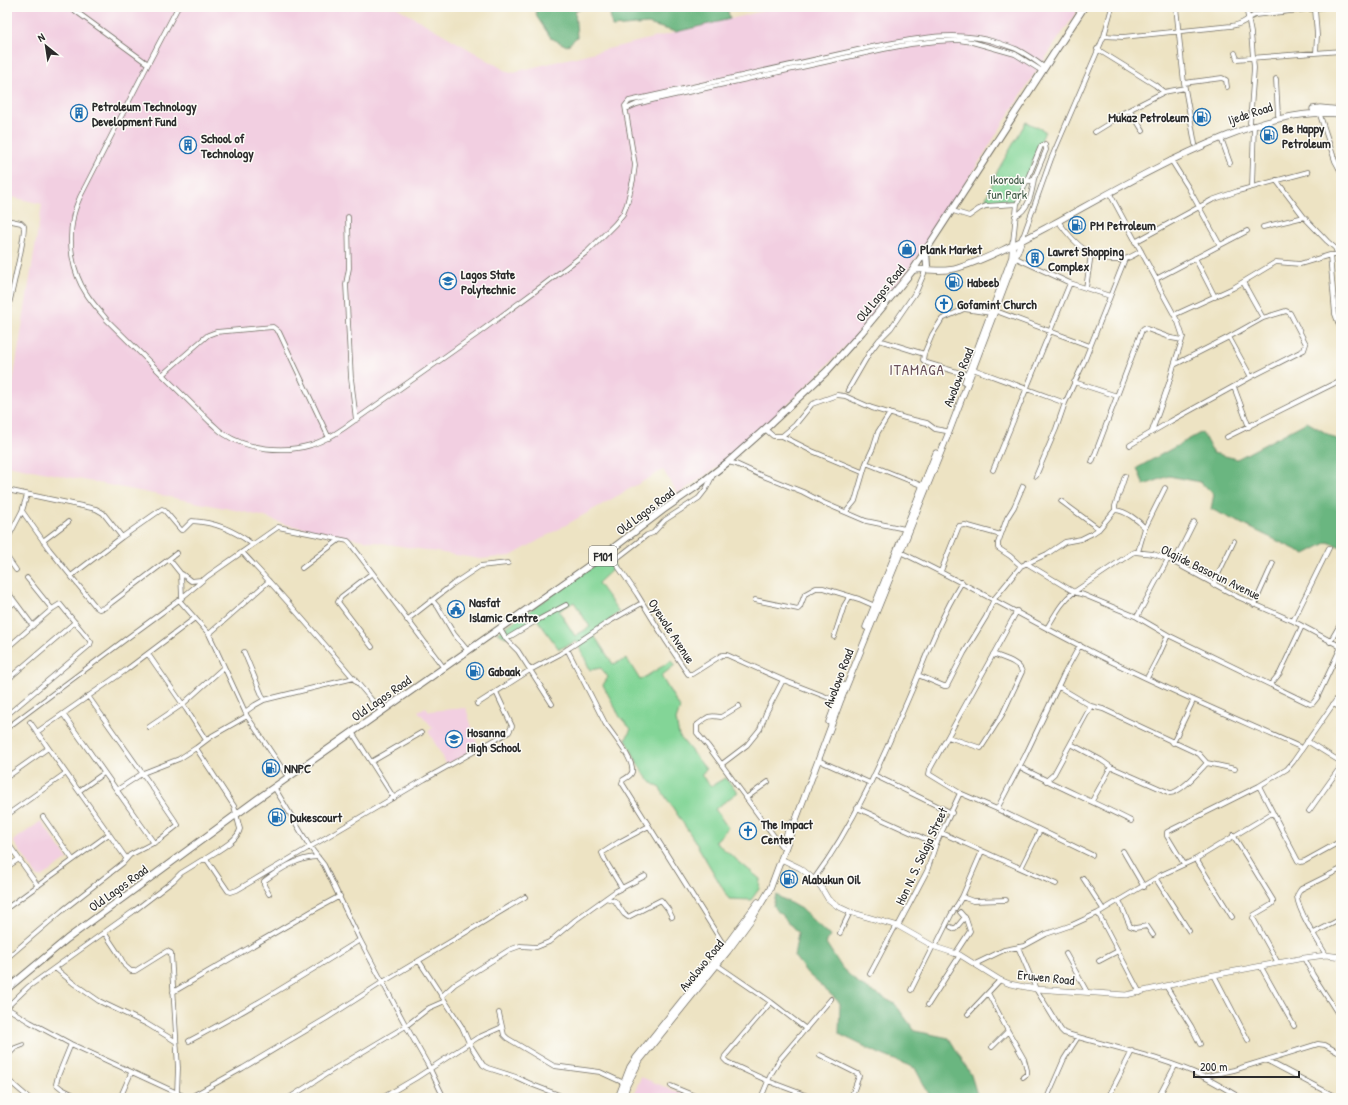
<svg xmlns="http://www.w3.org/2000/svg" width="1348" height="1105" font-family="'Patrick Hand',sans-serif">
<rect width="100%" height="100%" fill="#fdfcf7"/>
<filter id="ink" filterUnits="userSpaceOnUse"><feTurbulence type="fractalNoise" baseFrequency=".025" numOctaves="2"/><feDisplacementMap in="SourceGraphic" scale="8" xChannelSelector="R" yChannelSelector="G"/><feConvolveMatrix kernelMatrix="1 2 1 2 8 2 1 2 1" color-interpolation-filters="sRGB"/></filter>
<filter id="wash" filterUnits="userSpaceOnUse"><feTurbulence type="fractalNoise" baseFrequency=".012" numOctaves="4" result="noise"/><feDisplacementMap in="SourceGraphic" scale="16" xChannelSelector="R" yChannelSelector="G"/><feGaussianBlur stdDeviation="0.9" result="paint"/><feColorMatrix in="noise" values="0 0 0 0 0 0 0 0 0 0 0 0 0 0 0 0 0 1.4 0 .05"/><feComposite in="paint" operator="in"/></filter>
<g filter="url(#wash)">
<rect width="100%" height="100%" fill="#ede3c3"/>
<path fill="#f2cfe1" d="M7,7H396L510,73L779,7H1080L1032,78L945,216L909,269L870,321L804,389L763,428L722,464L678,494L663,470L511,556L480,559L351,538L284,524L265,517L240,511L7,465V419L42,204L7,196Z
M426,707L429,711L466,708L478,747L447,765L428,731L433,728L418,711Z
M41,821L68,859L42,877H38L13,841Z
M641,1077L692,1098H632Z"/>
<path fill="#83d597" stroke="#578061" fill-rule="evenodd" d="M1026,122L1045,131L1016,202L985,201L998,170Z
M611,554L615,567L598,583L619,612L593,634L613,664L627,659L640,680L671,661L675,665L661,676L680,708L676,720L679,736L706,769L701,775L711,786L725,778L738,792L715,809L728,828L715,842L760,879L759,889L751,900L729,899L693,838L659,787C643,781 633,753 626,739L631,729L620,717L603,685L608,677L601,668L590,670L577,641L559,649L536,618L506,637L497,633ZM574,602L590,627L575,636L559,611Z"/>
<path fill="#6ab680" stroke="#4a7056" d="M535,7H586L575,11L577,37L567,46L551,38L537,17Z
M609,7H727L730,19L676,32L648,24L612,27Z
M1307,422L1338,440L1341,438V547L1328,542L1305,554L1211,509L1214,494L1200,482L1169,476L1144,485L1137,468L1202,432L1213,453L1237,459Z
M776,895L801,909L830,936L826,943L842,968L860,985L895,1004L915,1031L949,1038L971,1075L978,1098H931L915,1068L880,1054L839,1034L840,1003L807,973L794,956L798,933L773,906Z"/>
</g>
<g filter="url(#ink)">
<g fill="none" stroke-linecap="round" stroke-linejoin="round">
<g stroke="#6f6b60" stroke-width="5.5">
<path id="minor" d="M70,7L148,64
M178,7L148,64L80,197C77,204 74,211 73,218C68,243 72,272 86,293C92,303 100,311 107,320L210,422C215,426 219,431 224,434C248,450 284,453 311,445C323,441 334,435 344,428L477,334L542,286L588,251L615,224L623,214L627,204L633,180L635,165L625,106L629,101L871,47C915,39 956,29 999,43C1005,45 1011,47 1016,49C1026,54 1036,61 1045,68
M1176,7L1184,83L1195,144
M1246,7L1251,33L1254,68L1250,123
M1315,9L1317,35L1316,53
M1104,36L1123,37L1231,26C1245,24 1244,20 1255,15L1326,7
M1097,49L1155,85L1164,92
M1235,53L1237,59L1341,51
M1276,79L1278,115
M1184,83L1222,78L1226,80L1227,87
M626,109L637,104L652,100L884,49L911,44L938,41L958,40L972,42L1015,54L1042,71
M1130,110L1143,131
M1319,112L1335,161L1341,172
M1095,132L1108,124L1117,116L1164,92L1185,88
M1221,138L1230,163
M1171,160L1188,187L1220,245
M1276,180L1304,217L1327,241L1335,248L1338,255H1341
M1252,187L1254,125
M1110,194L1156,279L1160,289L1178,322L1183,337L1174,365L1169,383L1152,431
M953,211L969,216L979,209L986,206L1017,204
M1015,216C1029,210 1032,193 1034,179
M348,217L349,268L346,284L351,378L356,420
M7,220L21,223L24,226C24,237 21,249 19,260C15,277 12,294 7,312
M1058,221C1073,242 1095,266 1124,259C1130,258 1136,254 1141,251
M1263,227L1304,217
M1023,237L1051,159L1104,36L1112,7
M1013,242L1017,204L1041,146L1045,144L1046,150L1034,179L1031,181H1026
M1135,242L1212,200L1238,191L1308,172
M1330,255L1335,314L1341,330
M1016,258L1070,283L1110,296
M1195,258L1215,297
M1156,279L1247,231
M1243,282L1263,318
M1086,288L1091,254
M996,311L1090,346
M1174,315L1233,288L1276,262L1300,264L1330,255H1338
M1229,337L1251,377
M879,340L924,354
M973,369L1065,403
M162,375L208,335L216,332L273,327L279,332L329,438
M967,375L927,363L923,360L924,354L932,335L942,319L964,309L991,313
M1074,382L1117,396
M1234,387L1249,427
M848,390L870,352L879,340L891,328L917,290L926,269
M765,429L773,436H782L788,431L795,425L812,404L837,395L845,396L872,408L905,418L927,423L935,429L946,431
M782,436L812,451L862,472
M1227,437L1341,380
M1130,445L1171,421L1251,377L1304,350L1306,344L1290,313L1286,311L1263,318L1229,337L1174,365
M728,462L736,464L758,474L803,492L824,503L866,521L905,529
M1092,462L1142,330L1144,328L1147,329L1171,338L1182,340
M866,463L923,486
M993,470L1070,283
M713,475L706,489L699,498L665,520L653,533L647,535L616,559V562L617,565L637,594L666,641L688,674H692L722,655H727L783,680L837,701
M1036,476L1056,429L1065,403L1084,362L1125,259
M7,490L96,509L103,513L122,537
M1061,501L1099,529
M1115,510C1126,511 1138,520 1145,528L1138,552
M22,511L49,549L96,607L99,609L104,608L111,603L177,553
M846,512L855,501L866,463L873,448L878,432L890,413
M1145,528L1165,488
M7,540L22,511L27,495
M43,541L68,522
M242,552C290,603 336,657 381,711
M900,552C970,585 1037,625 1106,659C1171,691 1237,719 1302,748
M7,557L16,570
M169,559L181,574L182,598
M1174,562L1194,522
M1026,563L1074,592L1084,595L1137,617L1168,635L1310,704L1313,703L1317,698L1340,649V647L1336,644L1293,621L1238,597L1168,559L1153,554L1135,552L1132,553L1074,592C1062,601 1055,615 1047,628
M1021,566L1010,556L998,548V543L1007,518L1014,507L1023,486
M302,568L339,540
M941,571L959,526L965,525L1001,535
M182,574L191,581L201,580
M71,576L122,537L162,509L165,511L181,530H183L192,521C215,522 234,530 252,544
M27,578L52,609
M1213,585L1234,541
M7,591L33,626
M179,600L209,634L247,716L288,777
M432,600L438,607L454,634L468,651
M755,600L798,609L800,607L805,594L816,588H823L859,599L875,606
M1254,605L1273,563
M7,609L15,602
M1017,611L930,769L929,774L960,793L997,809L1092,855
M1137,617L1168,559
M407,620L453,584L480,566L508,563
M1293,621L1329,548
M500,629L506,639L518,651L552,704
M209,634L269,581
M834,637L844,606L850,596
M506,639L536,621L566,605
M1330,642L1341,623
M372,647L338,602L341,597L372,573
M7,648L52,609L60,604L91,642L90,645L7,715
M567,649L605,723C611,733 635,760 632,772C631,776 626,778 623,780L622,783L725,947
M244,652L264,700
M148,654L186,709L206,740
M7,671L12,676
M918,675L944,686H947L964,653L986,617L994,599L1021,566L1047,554L1065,542L1081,539L1093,533L1099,529L1115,510V506L1125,476
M1147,678L1158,657L1168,635
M7,680L75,622
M1271,684L1280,673L1302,626
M1059,687L1091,706L1103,709L1199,754L1207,763
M477,704L530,670L560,654L610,621L642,603
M1333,704L1341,708
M739,706L721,717C707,715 708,717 697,725V733L708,746L782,847
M245,712L255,705L264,700L354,678
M63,714L154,843
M30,722L126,858
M149,727L183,704L224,667
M7,728L130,636L179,600L208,576L278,527L348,541L350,543L444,668
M37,732L126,670L195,618
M352,732L394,798
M948,737L981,748L1002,715L1022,672C1020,662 1002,658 993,654
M1307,741L1341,762
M1173,743L1193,701
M1071,744L1101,760L1111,767
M196,748L234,806L240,829C238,841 215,852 205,859
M818,760L870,783
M371,762L421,733
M722,764L747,745L760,729L766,713L783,680
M1020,767C1056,786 1094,802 1131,821
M874,775L952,813
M7,777L48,748
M1046,781L1054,774L1091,706
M1259,786L1298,861L1301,862L1305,861L1341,841
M274,787L310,847L324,865L360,940L406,1026L428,1065L444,1098
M117,790L143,773L179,759L196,748L212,736L247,716
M79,791L104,773
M746,798L768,782
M1092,801L1111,767L1170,793C1181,793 1199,771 1207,763L1235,769
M857,808L936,844
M997,809L1025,756L1064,674L1080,645
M1309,811L1341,766
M7,815L66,773
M43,817L73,860
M942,833L1056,884
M1233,835L1273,900V903L1271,905L1254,915L1253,918L1278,963
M7,842L38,886
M1123,851L1144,887
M1196,859L1232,917
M1184,864L1167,836V832L1259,786L1287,769L1293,762L1341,693
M7,867L19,859
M1021,868L1040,830
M1083,878L1103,909
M814,879C856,822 884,755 912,690C927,653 941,616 962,582
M1156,879L1189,931
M622,888L605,860L602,853L619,842L649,826
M269,894L264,885V881C279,870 298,857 318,857
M962,897L973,901L1006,900
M606,898L615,901L624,914L628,917L661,900L668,909L672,917
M1119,900L1130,926L1135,928L1147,926L1153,935
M7,908L109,834
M1098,913L1140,993
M898,926L927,871L936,844L960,793
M951,927L955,929L965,917
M104,932L118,953L125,966L131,971H135L167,951L171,953L178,1068L177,1093
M840,933L850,912
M1314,933L1341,919
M935,947L951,915L962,897L982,851
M1018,947L1036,989L1061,1030L1064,1033C1111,1047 1159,1056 1204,1077C1216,1083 1229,1091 1241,1098
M955,954L970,931L966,919L960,912
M1066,954L1087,992
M1326,955C1318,941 1299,913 1297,897C1297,894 1299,892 1301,889L1341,869
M7,958L63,910L123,863L130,855L159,840L178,825L150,784L88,696
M1304,958L1313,975L1340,1017
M419,961L462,1027L469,1043L483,1065L488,1068L516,1077L533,1085L559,1095
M1099,961L1118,951
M975,964L1004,950L1024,946L1046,934L1072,925L1098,913L1161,875L1196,859L1272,813
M717,965L771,1002L806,1029
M1261,967L1294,1026
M55,968L73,983L99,1001L147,1024L175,1041
M870,974L896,925
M1214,975L1248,1040
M1166,986L1191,1026L1200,1044
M911,990L933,946
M173,992L314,910L340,896
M988,993L1008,1031L1024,1059L1027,1070V1074L1023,1077
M442,996L455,984L509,950L520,946L537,947L549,942L574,921L616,891L645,876
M771,1002L725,1056L724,1059L727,1062L768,1081L813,1098
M928,1005L960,955
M7,1007L28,987L134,911L173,881L181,873L202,860H207L228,891L231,892L237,890L425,779L509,732L512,726L496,692
M7,1008L30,1022L71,1044L188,1098
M499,1013L504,1035L507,1038L554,1066L600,1072L624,1083
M968,1014L1000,980
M189,1041C248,1010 304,975 360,940
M71,1044L58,1076L56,1084L62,1089L80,1098
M992,1047L1008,1031
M820,1055L858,1074L859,1076L851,1098
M7,1056L15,1048L23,1045
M1266,1060L1338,1098
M1203,1077L1234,1070L1318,1044L1325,1045L1341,1054
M7,1079L29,1098
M671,1086L700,1098
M1144,1097L1147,1098
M120,1098L131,1073
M189,1098L243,1068L327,1018L383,982L525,897
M289,1098L334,1069L406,1026L429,1008L445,1001
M382,1098L416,1078L477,1038L502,1027
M761,1098L771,1074L780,1059L831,999
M1047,1098L1064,1059L1078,1037
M1108,1098L1132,1051
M1158,1098L1175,1066"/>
</g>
<g stroke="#6f6b60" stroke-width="6">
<path id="tertiary" d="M781,859L800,868L809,875L821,887L828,899L837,906L850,912L898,926L935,947L960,955L1000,980L1010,984L1036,989L1126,995L1214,975L1304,958L1326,955L1341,957"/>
</g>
<g stroke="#6f6b60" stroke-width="7">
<path id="secondary" d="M1313,109L1320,108L1341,110
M913,270C928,268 943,273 958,268C990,258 1021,241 1051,225C1108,194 1164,161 1224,137C1261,122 1300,110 1341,114
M965,382L1012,257L1013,242
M866,627L936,453
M829,722L843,685
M784,842L791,823
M618,1098L630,1067L636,1058L725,947L758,902
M623,1098L627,1085L640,1060L728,951L753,917L770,889L840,702L949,432L1023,237"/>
</g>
<g stroke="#6f6b60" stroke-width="8">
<path id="primary" d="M926,252L927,266
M7,989L67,939L256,800L604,555L663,510L696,487L728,462L765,429L827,371L862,332L913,270L1084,7"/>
</g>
<use href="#minor" stroke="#fff" stroke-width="4"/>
<use href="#tertiary" stroke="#fff" stroke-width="5"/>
<use href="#secondary" stroke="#fff" stroke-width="5.5"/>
<use href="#primary" stroke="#fff" stroke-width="6"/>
</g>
</g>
<defs>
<g id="building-ring" transform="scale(0.9)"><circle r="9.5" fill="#fdfcf7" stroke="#1f6fb2" stroke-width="1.5"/><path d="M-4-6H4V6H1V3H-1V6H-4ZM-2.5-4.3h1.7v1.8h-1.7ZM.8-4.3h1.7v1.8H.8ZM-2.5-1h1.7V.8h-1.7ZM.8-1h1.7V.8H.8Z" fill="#1f6fb2"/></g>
<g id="fuel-ring" transform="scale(0.9)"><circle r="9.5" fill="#fdfcf7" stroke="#1f6fb2" stroke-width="1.5"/><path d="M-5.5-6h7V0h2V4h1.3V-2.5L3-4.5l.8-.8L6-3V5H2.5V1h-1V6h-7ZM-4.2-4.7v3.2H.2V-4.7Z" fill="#1f6fb2"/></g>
<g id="shop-ring" transform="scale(0.9)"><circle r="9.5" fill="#fdfcf7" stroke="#1f6fb2" stroke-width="1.5"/><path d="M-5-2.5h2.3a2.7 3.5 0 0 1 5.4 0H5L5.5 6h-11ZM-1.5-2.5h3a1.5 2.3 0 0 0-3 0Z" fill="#1f6fb2"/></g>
<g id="university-ring" transform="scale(0.9)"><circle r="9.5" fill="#fdfcf7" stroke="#1f6fb2" stroke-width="1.5"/><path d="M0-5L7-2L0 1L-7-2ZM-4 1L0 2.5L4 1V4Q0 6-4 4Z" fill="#1f6fb2"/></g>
<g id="church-ring" transform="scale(0.9)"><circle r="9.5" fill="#fdfcf7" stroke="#1f6fb2" stroke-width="1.5"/><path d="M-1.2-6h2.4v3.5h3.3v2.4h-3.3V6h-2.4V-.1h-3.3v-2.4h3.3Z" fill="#1f6fb2"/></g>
<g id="civic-ring" transform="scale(0.9)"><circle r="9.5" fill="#fdfcf7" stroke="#1f6fb2" stroke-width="1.5"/><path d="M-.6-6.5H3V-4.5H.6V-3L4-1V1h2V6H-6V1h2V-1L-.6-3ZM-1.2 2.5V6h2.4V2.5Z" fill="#1f6fb2"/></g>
<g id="school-ring" transform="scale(0.9)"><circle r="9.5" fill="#fdfcf7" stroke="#1f6fb2" stroke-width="1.5"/><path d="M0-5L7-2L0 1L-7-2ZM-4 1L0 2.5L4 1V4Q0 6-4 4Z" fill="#1f6fb2"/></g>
</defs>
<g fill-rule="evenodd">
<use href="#building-ring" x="79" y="113"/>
<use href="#fuel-ring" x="1202" y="117"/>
<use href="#fuel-ring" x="1269" y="135"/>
<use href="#building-ring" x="188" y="145"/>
<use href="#fuel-ring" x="1077" y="225"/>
<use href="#shop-ring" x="907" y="249"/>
<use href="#building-ring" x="1035" y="258"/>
<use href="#university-ring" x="448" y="281"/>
<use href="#fuel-ring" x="954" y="282"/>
<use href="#church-ring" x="944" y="304"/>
<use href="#civic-ring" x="456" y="609"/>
<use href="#fuel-ring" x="475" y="671"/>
<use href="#school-ring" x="454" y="739"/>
<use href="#fuel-ring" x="271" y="768"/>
<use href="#fuel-ring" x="277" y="817"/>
<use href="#church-ring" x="748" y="831"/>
<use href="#fuel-ring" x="789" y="879"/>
</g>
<g text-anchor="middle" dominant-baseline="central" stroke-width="3" stroke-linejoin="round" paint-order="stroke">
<rect fill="#fdfcf7" stroke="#6a6a68" stroke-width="1" x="589" y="546" width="28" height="20" rx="3"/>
<g font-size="12" font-weight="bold" fill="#2b2b2b">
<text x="603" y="556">F101</text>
</g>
<g font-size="13" font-weight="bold" fill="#2b2b2b" stroke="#fdfcf7" text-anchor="start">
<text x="92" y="106">Petroleum Technology<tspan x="92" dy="15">Development Fund</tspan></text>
<text x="1189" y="117" text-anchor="end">Mukaz Petroleum</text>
<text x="1282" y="128">Be Happy<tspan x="1282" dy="15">Petroleum</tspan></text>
<text x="201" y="138">School of<tspan x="201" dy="15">Technology</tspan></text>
<text x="1090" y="225">PM Petroleum</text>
<text x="920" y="249">Plank Market</text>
<text x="1048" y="251">Lawret Shopping<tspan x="1048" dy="15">Complex</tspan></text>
<text x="461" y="274">Lagos State<tspan x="461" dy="15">Polytechnic</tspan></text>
<text x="967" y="282">Habeeb</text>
<text x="957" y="304">Gofamint Church</text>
<text x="469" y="602">Nasfat<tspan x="469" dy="15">Islamic Centre</tspan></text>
<text x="488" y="671">Gabaak</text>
<text x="467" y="732">Hosanna<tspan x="467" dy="15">High School</tspan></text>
<text x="284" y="768">NNPC</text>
<text x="290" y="817">Dukescourt</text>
<text x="761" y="824">The Impact<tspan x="761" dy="15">Center</tspan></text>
<text x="802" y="879">Alabukun Oil</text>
</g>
<g font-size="13" fill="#2b2b2b" stroke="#fdfcf7">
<text transform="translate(1250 113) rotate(-18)">Ijede Road</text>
<text transform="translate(880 293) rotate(-51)">Old Lagos Road</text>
<text transform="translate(958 377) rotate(-69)">Awolowo Road</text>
<text transform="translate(645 511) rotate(-37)">Old Lagos Road</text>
<text transform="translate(1211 572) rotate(26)">Olajide Basorun Avenue</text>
<text transform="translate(672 631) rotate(57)">Oyewole Avenue</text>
<text transform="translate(838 678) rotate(-69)">Awolowo Road</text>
<text transform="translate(381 698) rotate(-35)">Old Lagos Road</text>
<text transform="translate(921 856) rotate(-65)">Hon N. S. Solaja Street</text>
<text transform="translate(118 888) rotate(-36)">Old Lagos Road</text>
<text transform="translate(701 965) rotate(-51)">Awolowo Road</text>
<text transform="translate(1046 977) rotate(6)">Eruwen Road</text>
</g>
<g font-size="13" fill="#455e4b" stroke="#fdfcf7">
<text x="1007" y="179">Ikorodu<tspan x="1007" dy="15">fun Park</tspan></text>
</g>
<g font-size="15" letter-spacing="1" fill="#6a515a" stroke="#fdfcf7">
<text x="917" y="369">ITAMAGA</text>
</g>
</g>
<rect width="1348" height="1105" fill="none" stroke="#fdfcf7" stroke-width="24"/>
<g transform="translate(46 46) rotate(330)" stroke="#fdfcf7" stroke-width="3" paint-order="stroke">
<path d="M0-3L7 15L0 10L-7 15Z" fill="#2b2b2b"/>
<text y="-6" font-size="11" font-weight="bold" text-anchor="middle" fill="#2b2b2b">N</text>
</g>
<path d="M1194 1071v6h105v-6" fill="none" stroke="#2b2b2b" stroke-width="2"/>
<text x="1200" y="1071" font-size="12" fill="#2b2b2b" stroke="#fdfcf7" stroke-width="3" paint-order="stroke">200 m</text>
</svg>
